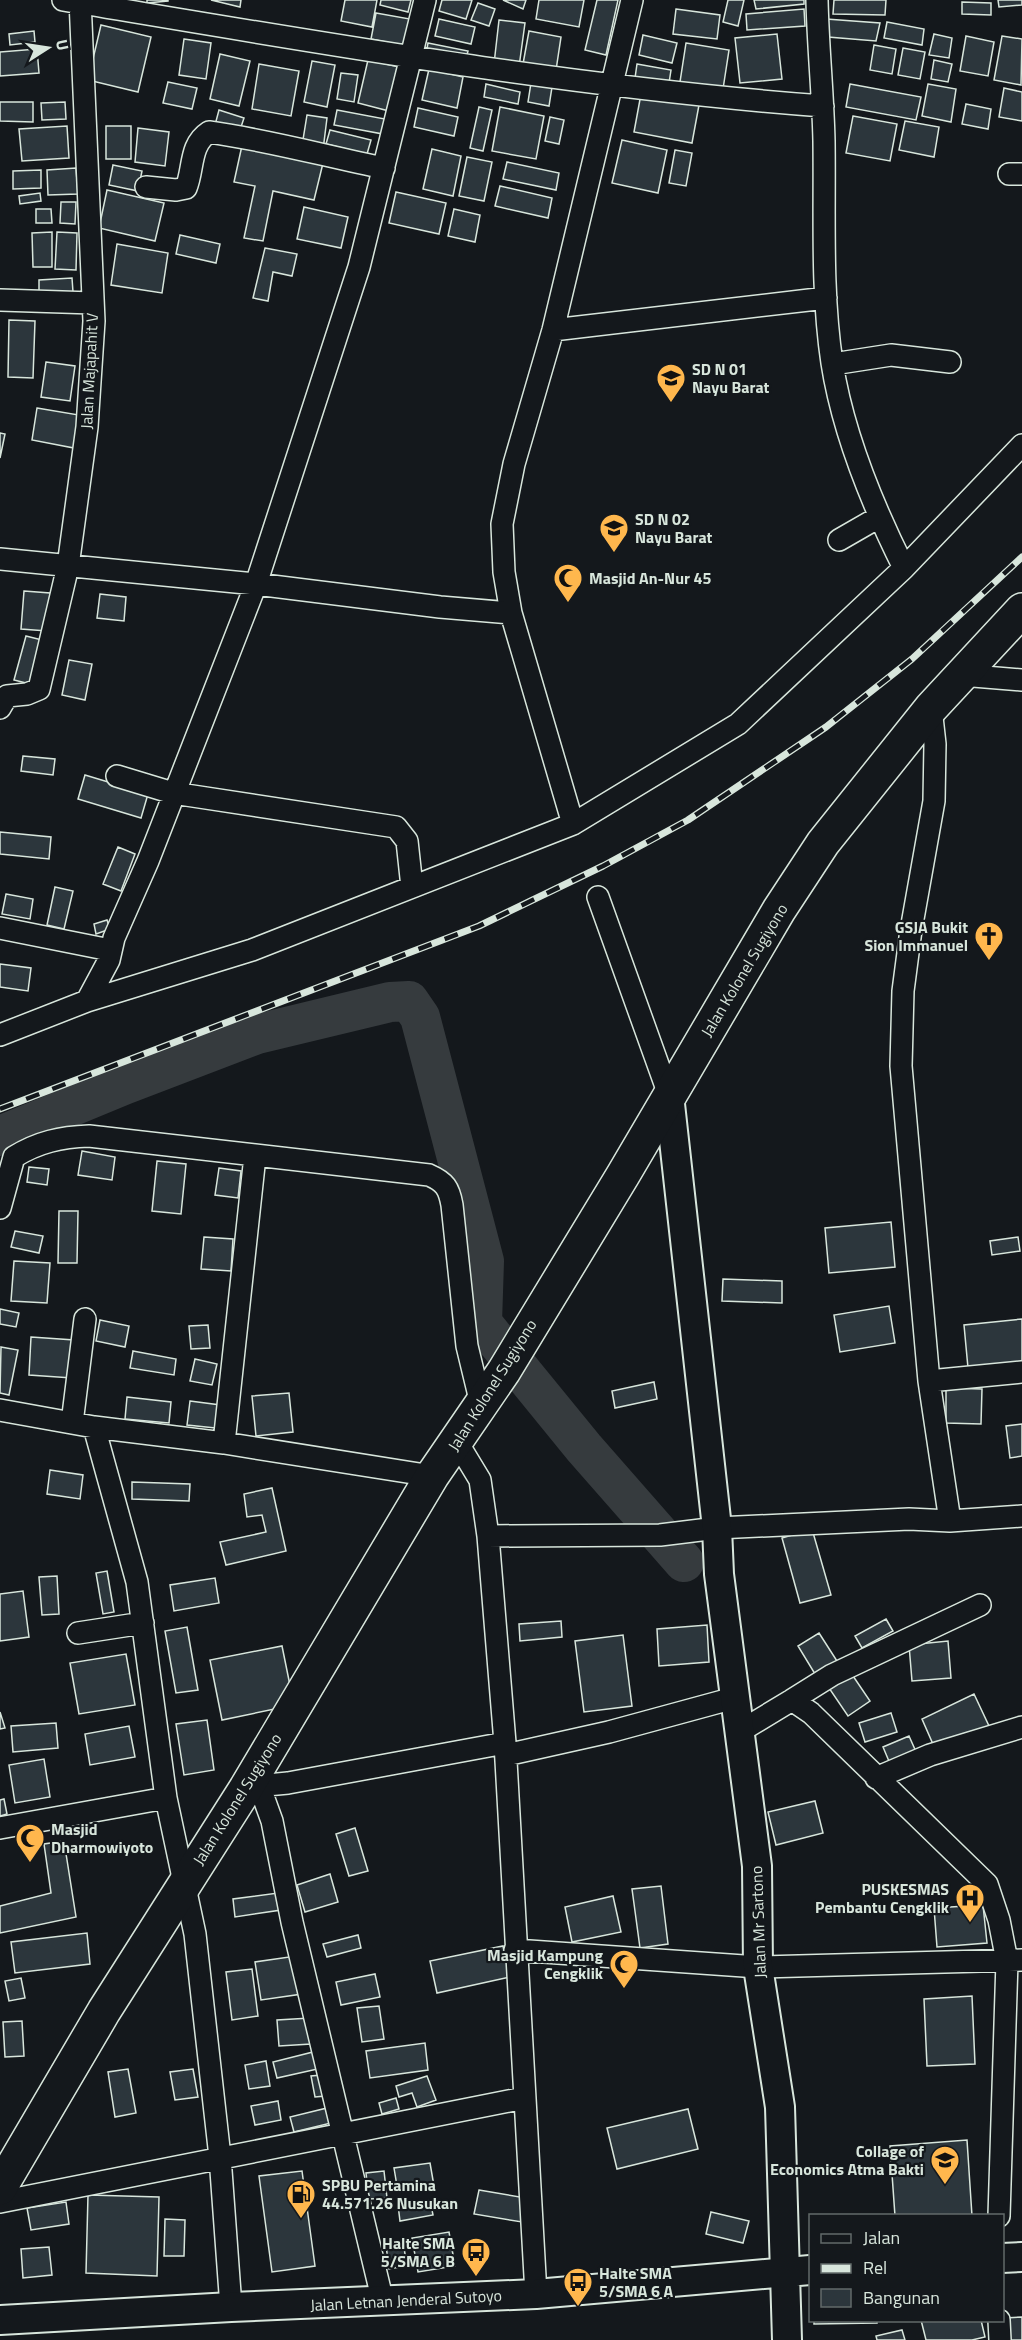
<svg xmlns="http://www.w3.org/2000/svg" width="1022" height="2340" font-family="'Titillium Web',sans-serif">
<rect width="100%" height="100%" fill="#14181c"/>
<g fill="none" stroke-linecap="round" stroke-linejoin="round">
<path stroke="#363b3e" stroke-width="40" d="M0,1136L126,1084L257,1034L390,1002L409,1001L420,1017L484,1261L482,1323L584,1448L684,1562"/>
</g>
<path fill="#2c363c" stroke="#d8e6dc" stroke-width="1.5" d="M147,0H168V1L147,3Z
M211,0H241L240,7Z
M345,0H377L372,27L341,21Z
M381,0H411L408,12L380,5Z
M442,0H472L466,19L439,11Z
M503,0H526L523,9Z
M539,0H584L579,27L536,19Z
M597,0H618L606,55L585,50Z
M728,0H744L738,26L723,22Z
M754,0H804V4L756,9Z
M834,0H886L885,15L833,14Z
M998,0H1022V5L999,7Z
M962,2L991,3V15L962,14Z
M478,3L495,9L489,26L471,20Z
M676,9L720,15L717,39L673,34Z
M804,9L805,26L747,30L746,14Z
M376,13L410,19L406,46L371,39Z
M439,19L475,27L471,44L435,36Z
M826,19L880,23L876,41L828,37Z
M499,20L525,23L519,67L494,64Z
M887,22L924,29L922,45L884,38Z
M101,25L151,37L138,92L88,80Z
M34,31L35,42L10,45L9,34Z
M529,31L561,37L556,70L523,64Z
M777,34L782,79L740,83L735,38Z
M934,34L952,38L949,58L929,55Z
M643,35L677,43L672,63L639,55Z
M966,36L994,42L988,76L960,71Z
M1002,36L1022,39L1021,85L994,80Z
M184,39L211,43L206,79L179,75Z
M428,43L468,51L465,62L426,54Z
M686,43L729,50L723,89L680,82Z
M874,45L896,49L892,74L870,70Z
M903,48L925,52L920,79L898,75Z
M37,49L39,73L0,76V52Z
M220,54L250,61L239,106L210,99Z
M368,60L399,67L389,111L358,103Z
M934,60L952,64L948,82L931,79Z
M312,61L335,65L327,107L304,102Z
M259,64L299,71L291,116L252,109Z
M637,64L671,70L669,83L635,78Z
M429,69L463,77L457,108L422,100Z
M341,73L358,75L354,102L337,99Z
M168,82L197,88L192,109L163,103Z
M531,83L552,87L549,106L528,102Z
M486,84L520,92L518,104L484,97Z
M850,84L921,97L916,120L846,107Z
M928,84L956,89L951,122L922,116Z
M1004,88L1022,92V121L999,117Z
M641,94L699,105L692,143L634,132Z
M0,102H33V122L0,121Z
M65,102L66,119L42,120L41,103Z
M966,104L991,109L988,129L962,124Z
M479,107L492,110L483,151L470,148Z
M500,107L544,116L536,159L492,151Z
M418,108L458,117L454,136L414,127Z
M219,110L244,118L239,133L215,125Z
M337,110L385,119L383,134L334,125Z
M307,115L327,118L323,150L302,146Z
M853,116L897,124L890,161L846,153Z
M550,117L564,120L559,144L545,141Z
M905,121L939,127L934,157L899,150Z
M67,126L69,158L22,161L19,129Z
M106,126H131V159H106Z
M138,128L169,132L165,166L135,162Z
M330,130L371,140L367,154L326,144Z
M622,140L667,150L658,193L612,183Z
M243,141L324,159L314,200L273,191L263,241L244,238L255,186L234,182Z
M432,149L461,156L453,196L423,189Z
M675,150L692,153L686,186L669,183Z
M467,157L492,162L484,201L459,196Z
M507,162L559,173L556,190L503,179Z
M113,165L142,171L138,191L109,185Z
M76,168L78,194L48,195L47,170Z
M41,170V188L13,189V171Z
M500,186L552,198L548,218L495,206Z
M107,190L164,203L155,241L99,228Z
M396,192L446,203L439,234L389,223Z
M40,193L41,201L20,204L19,196Z
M61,202H76L75,224L60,223Z
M304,207L348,217L341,248L297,239Z
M36,209H51L52,223H36Z
M454,209L480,215L475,242L448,236Z
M52,232V267H33L32,233Z
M57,232L77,233L76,270L55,269Z
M180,235L220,244L216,263L176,254Z
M117,244L168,253L162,293L111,285Z
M265,248L297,254L292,276L273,272L268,301L253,298Z
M72,278L73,292L39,293V280Z
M9,320L35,321L33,378L8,377Z
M46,362L75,366L70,401L41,397Z
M37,408L79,415L74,448L32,440Z
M0,433L5,434L0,458Z
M24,591L50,593L47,631L21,629Z
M100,594L126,597L124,621L97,618Z
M26,636L50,642L38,686L14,680Z
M69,660L92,664L85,700L62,695Z
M23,756L55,759L53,775L21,771Z
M85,775L148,794L141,818L78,799Z
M0,832L51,837L49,859L0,854Z
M118,847L135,854L121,891L103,884Z
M55,887L73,891L64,929L47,925Z
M6,894L33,899L30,919L2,914Z
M107,920L110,929L96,934L94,924Z
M0,964L31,968L28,991L0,987Z
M82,1151L115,1157L112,1180L78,1175Z
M157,1161L186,1164L181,1214L152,1211Z
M29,1167L49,1169L47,1185L27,1182Z
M219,1168L241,1171L238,1198L215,1195Z
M59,1211H78L77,1263H58Z
M891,1222L895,1267L829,1273L825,1228Z
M15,1231L43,1236L39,1253L11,1247Z
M204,1237L233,1239L231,1271L201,1269Z
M1018,1237L1020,1251L992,1255L990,1241Z
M14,1261L50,1263L47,1303L11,1301Z
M723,1279L782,1281V1303L722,1301Z
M889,1306L895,1343L840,1352L834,1315Z
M0,1309L19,1313L16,1327L0,1324Z
M1022,1319V1363L968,1368L964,1325Z
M100,1320L129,1326L125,1347L96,1341Z
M208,1325L210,1348L191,1349L189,1326Z
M31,1337L74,1340L72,1378L29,1375Z
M1,1347L18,1350L9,1395L0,1393Z
M133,1351L176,1359L174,1375L130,1368Z
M195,1359L217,1364L212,1385L190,1381Z
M654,1382L657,1399L615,1408L612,1391Z
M946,1388L982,1389L981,1424L946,1423Z
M289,1393L293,1432L256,1436L252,1396Z
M127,1397L171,1402L169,1423L125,1419Z
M190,1401L228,1406L225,1429L187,1425Z
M1022,1424V1456L1010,1458L1006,1426Z
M50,1470L83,1475L80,1499L47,1494Z
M132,1482L190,1484L189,1501L132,1499Z
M272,1488L286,1551L226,1565L220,1542L266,1532L262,1515L247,1517L244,1494Z
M812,1529L831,1595L800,1603L782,1538Z
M107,1571L114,1612L103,1614L96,1573Z
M57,1576L59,1614L42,1615L39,1577Z
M215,1578L219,1603L174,1611L170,1585Z
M23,1591L29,1637L0,1641V1594Z
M886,1619L893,1631L862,1648L855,1636Z
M561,1621L562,1637L520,1641L519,1624Z
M707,1625L709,1662L659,1666L657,1629Z
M187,1627L198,1690L176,1693L165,1631Z
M819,1633L837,1661L815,1674L798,1646Z
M623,1635L632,1706L584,1712L575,1641Z
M948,1641L951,1678L912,1681L909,1645Z
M282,1646L294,1705L222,1720L210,1660Z
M126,1654L135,1705L79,1714L70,1663Z
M851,1673L870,1701L848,1716L829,1688Z
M974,1694L989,1726L936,1751L922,1719Z
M0,1712L5,1728L0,1729Z
M891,1713L897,1732L865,1742L859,1723Z
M207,1720L214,1770L184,1775L176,1724Z
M56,1723L58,1748L13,1752L11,1726Z
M129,1726L135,1757L90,1765L85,1734Z
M909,1736L917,1754L891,1766L883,1747Z
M44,1759L50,1797L15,1803L9,1765Z
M4,1799L7,1814L0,1816V1800Z
M815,1801L823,1833L776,1845L768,1812Z
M355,1828L368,1871L349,1876L336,1834Z
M64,1841L76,1917L0,1933V1906L51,1893L44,1844Z
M330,1874L338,1902L305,1912L297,1885Z
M661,1886L668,1944L640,1948L632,1889Z
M278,1893L281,1910L235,1917L233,1899Z
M613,1896L621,1932L572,1942L565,1907Z
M983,1905L987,1943L937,1947L934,1908Z
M87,1933L90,1964L15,1973L11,1942Z
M358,1935L361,1948L327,1957L323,1944Z
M503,1946L510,1977L437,1993L430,1961Z
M296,1956L302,1994L261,2000L255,1962Z
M252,1969L258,2016L232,2020L226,1972Z
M375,1974L380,1997L341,2005L336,1982Z
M21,1978L25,1998L9,2001L5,1981Z
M972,1996L975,2064L927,2066L924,1999Z
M379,2006L384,2039L362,2042L357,2008Z
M310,2018L311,2044L279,2046L277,2020Z
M22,2021L24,2056L5,2057L3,2022Z
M425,2043L428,2070L370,2078L366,2051Z
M317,2051L322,2068L277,2078L273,2062Z
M266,2061L270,2086L249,2089L245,2065Z
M128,2069L136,2113L115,2117L108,2072Z
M193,2069L198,2097L175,2100L170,2072Z
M321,2075L325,2096L315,2097L311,2076Z
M427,2076L436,2100L417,2107L412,2093L399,2097L396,2086Z
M396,2098L399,2109L382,2114L379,2103Z
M278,2101L281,2120L255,2125L251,2106Z
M327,2108L331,2123L294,2132L290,2117Z
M688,2109L698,2149L617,2169L607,2128Z
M967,2140L972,2216H895L890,2146Z
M430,2163L434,2186L398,2192L394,2168Z
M302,2171L315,2266L272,2272L259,2176Z
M384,2171L387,2198L369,2199L366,2173Z
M479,2190L526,2198L522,2222L474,2214Z
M88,2195L159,2197L157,2276L86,2273Z
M430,2200L433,2215L400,2221L398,2205Z
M66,2202L69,2224L31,2230L27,2208Z
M711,2212L749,2221L743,2243L706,2234Z
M165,2219L185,2220L184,2256H164Z
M449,2232L455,2266L418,2272L412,2238Z
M403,2242L407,2266L389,2269L386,2245Z
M49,2247L52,2275L23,2278L21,2249Z
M1022,2317V2340H1007L1005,2318Z
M814,2320H877V2323L814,2324Z
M921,2320H981L985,2337L972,2340H926Z
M902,2330L905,2340H877L876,2336Z"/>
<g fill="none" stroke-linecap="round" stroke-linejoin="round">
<g stroke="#d8e6dc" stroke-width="24">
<path id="street" d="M63,0C316,42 568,87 823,106
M817,0C818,47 823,94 824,141C825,214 821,290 832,363C843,434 872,504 904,568
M1009,174H1022
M146,187L176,190L186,188C194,169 189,145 209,132C268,140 325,156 384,168
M0,300L93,303
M553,330L826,298
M833,364L891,355L950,362
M839,540L879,517
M0,559L256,584L440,607L511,613
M961,675L1022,680
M0,708L7,696L27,694L39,689L68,566L87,427L94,321L80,0
M931,708L935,744L934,801L911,930L903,991L901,1066L929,1381L950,1521
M117,776L173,793L396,827L407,841L412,887
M573,824L511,613L504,572L502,524L514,464L553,330L632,0
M598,897L669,1095
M0,928L110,950
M87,1001L109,960L114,938L148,861L256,584L359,267L425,0
M0,1035L87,1001L252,950L573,824L738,724L904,568L1022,445
M0,1208L14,1157C38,1142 61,1137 89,1136L429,1175C445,1182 449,1188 452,1205L467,1346L481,1404
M929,1381L1022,1372
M0,1410L94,1427L224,1443L432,1476
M72,1423L85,1319
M94,1427L137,1582L166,1798L195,1934L220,2157L231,2307
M457,1442L480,1480L488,1536L505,1743L536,2294
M224,1443L255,1156
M488,1536L660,1535L717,1528L909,1519L950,1521L1022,1516
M78,1633L143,1623
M792,1700L832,1675L980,1605
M739,1732L792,1700L811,1713L987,1884L999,1920L1007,1961L999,2216
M506,1755L609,1732L734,1698
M876,1778L930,1755L1022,1727
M259,1785L272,1821L292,1922L383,2302
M247,1787L288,1783L505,1743
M0,1828L166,1798
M515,1950L758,1967L1022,1960
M0,2202L524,2098
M999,2320L1000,2340"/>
</g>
<g stroke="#d8e6dc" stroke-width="32">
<path id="secondary" d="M669,1095L717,1528L719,1574L757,1866L758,1967L780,2107L787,2340
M1002,2258L1022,2257
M0,2320L231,2307L536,2294L810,2270"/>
</g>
<g stroke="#d8e6dc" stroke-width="36">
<path id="primary" d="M0,2188L104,2011L246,1788L432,1476L504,1371L623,1175L779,910L823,843L931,708L1022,610"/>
</g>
<use href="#street" stroke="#14181c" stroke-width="21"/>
<use href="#secondary" stroke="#14181c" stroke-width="28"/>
<use href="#primary" stroke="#14181c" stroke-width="33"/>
<g stroke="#d8e6dc" stroke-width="7">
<path id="rail" d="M0,1109L479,926L603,866L688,820L826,727L912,659L1022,557"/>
</g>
<use href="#rail" stroke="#14181c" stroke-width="4.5" stroke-dasharray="14" stroke-linecap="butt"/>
</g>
<defs>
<g id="school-pin" transform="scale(1.5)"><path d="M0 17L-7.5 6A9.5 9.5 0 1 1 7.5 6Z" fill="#ffb74d" stroke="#14181c"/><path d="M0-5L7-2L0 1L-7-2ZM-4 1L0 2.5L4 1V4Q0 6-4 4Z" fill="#111"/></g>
<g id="mosque-pin" transform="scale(1.5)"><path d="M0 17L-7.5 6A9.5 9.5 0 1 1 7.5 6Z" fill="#ffb74d" stroke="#14181c"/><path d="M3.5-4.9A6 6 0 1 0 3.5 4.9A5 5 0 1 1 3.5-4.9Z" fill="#111"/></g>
<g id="church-pin" transform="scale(1.5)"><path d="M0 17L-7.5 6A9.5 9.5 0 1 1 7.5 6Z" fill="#ffb74d" stroke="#14181c"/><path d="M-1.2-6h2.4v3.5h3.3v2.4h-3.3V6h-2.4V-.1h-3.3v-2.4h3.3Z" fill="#111"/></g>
<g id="hospital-pin" transform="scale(1.5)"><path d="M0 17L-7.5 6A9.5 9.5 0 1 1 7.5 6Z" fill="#ffb74d" stroke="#14181c"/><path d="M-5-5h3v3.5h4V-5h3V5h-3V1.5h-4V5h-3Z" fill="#111"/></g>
<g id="fuel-pin" transform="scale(1.5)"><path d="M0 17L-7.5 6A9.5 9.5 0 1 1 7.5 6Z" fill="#ffb74d" stroke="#14181c"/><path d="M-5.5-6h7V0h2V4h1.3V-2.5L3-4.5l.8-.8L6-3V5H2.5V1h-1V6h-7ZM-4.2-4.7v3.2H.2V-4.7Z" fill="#111"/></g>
<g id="bus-pin" transform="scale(1.5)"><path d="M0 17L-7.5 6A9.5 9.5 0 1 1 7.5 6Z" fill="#ffb74d" stroke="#14181c"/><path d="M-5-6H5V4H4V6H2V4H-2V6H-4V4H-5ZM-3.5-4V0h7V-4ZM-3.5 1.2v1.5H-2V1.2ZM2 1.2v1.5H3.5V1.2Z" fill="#111"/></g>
</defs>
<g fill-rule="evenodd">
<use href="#school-pin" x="671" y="378"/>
<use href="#school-pin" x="614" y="528"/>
<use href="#mosque-pin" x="568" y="578"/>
<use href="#church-pin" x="989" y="936"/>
<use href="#mosque-pin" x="30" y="1838"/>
<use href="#hospital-pin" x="970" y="1898"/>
<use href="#mosque-pin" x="624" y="1964"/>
<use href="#school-pin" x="945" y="2160"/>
<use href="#fuel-pin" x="301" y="2194"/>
<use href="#bus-pin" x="476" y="2252"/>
<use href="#bus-pin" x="578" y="2282"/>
</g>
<g text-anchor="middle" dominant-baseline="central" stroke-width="4.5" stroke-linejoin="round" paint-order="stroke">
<g font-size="16" font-weight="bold" fill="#d8e6dc" stroke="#14181c" text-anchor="start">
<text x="692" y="369">SD N 01<tspan x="692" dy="18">Nayu Barat</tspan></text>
<text x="635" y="519">SD N 02<tspan x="635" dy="18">Nayu Barat</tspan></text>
<text x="589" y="578">Masjid An-Nur 45</text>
<text x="968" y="927" text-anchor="end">GSJA Bukit<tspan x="968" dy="18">Sion Immanuel</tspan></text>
<text x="51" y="1829">Masjid<tspan x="51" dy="18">Dharmowiyoto</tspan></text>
<text x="949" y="1889" text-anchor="end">PUSKESMAS<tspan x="949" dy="18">Pembantu Cengklik</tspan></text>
<text x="603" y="1955" text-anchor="end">Masjid Kampung<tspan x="603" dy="18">Cengklik</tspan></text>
<text x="924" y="2151" text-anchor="end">Collage of<tspan x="924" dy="18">Economics Atma Bakti</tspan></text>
<text x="322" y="2185">SPBU Pertamina<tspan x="322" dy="18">44.571.26 Nusukan</tspan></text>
<text x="455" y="2243" text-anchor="end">Halte SMA<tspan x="455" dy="18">5/SMA 6 B</tspan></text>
<text x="599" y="2273">Halte SMA<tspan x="599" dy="18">5/SMA 6 A</tspan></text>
</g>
<g font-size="16" fill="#d8e6dc" stroke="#14181c">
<text transform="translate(89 371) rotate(-87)">Jalan Majapahit V</text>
<text transform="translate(744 970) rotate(-59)">Jalan Kolonel Sugiyono</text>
<text transform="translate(492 1385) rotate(-58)">Jalan Kolonel Sugiyono</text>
<text transform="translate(237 1799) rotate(-58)">Jalan Kolonel Sugiyono</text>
<text transform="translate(758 1922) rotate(-92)">Jalan Mr Sartono</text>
<text transform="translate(406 2300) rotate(-3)">Jalan Letnan Jenderal Sutoyo</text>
</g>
</g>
<rect x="809" y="2214" width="195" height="108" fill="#14181c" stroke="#626a69" stroke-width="1.5"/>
<rect x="821" y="2234" width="30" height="9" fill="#14181c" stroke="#626a69" stroke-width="1.5"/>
<text x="863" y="2244" font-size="18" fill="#d8e6dc">Jalan</text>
<rect x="821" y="2264" width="30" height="9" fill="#d8e6dc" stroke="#626a69" stroke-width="1.5"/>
<text x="863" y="2274" font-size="18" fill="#d8e6dc">Rel</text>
<rect x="821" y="2289" width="30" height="18" fill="#2c363c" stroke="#626a69" stroke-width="1.5"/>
<text x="863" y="2304" font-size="18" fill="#d8e6dc">Bangunan</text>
<g transform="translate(48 48) rotate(78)" stroke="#14181c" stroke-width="4.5" paint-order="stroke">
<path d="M0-4.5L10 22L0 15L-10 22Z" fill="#d8e6dc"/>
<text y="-9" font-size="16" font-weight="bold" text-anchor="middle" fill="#d8e6dc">U</text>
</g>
</svg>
